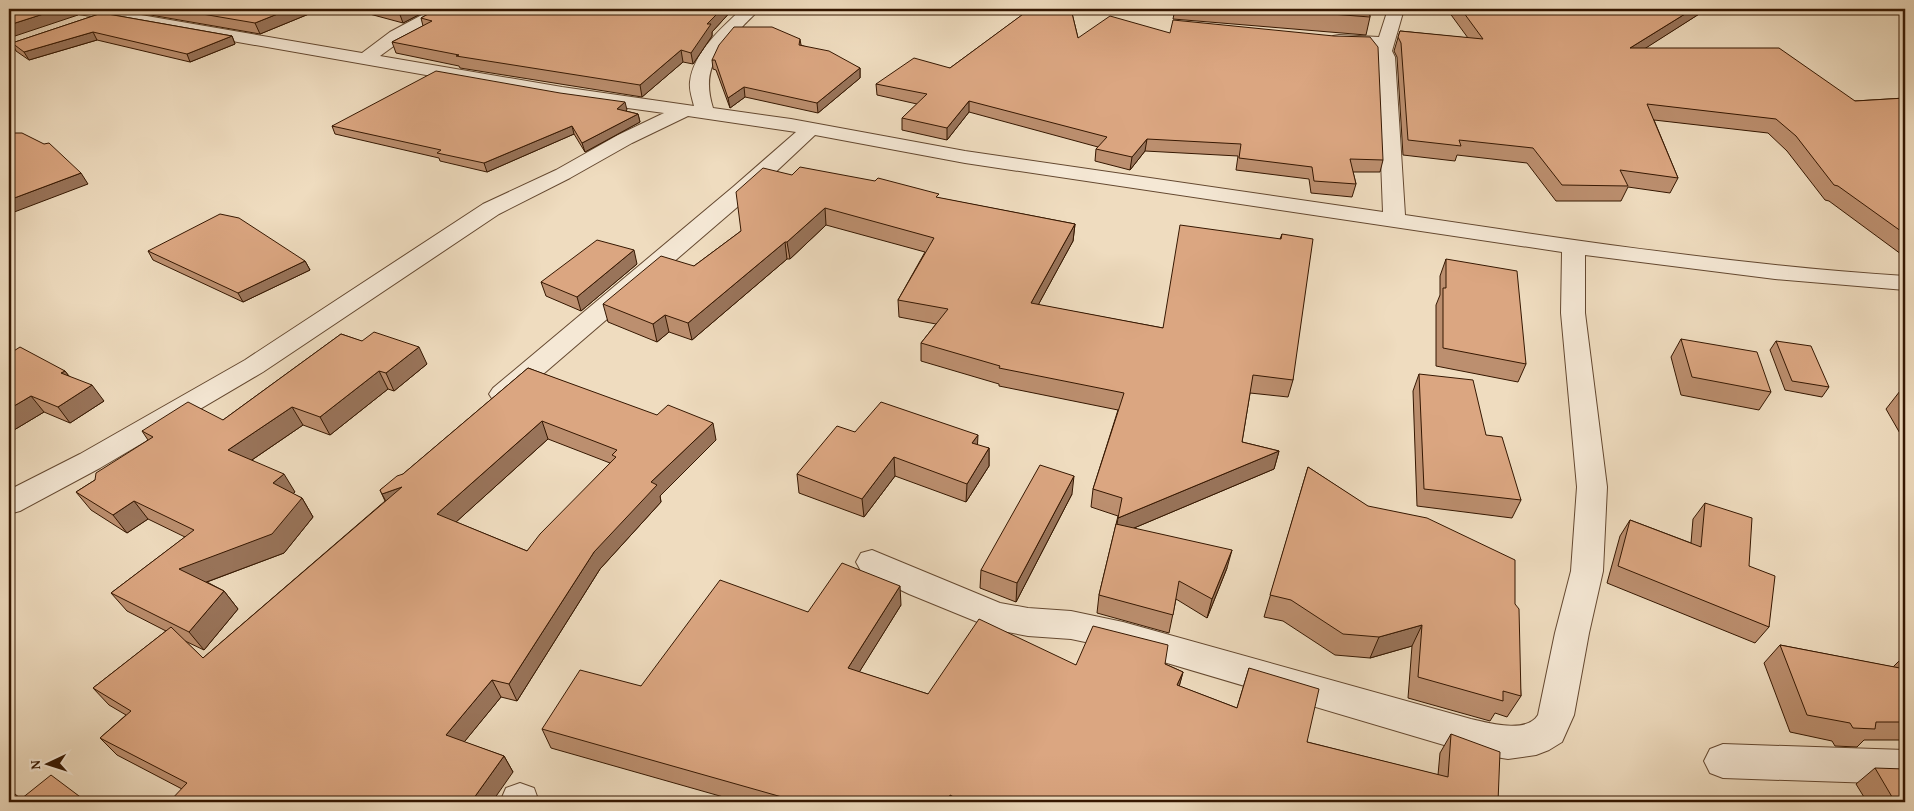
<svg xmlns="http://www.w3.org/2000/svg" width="1914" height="811" font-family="'Gentium Book Plus',serif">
<rect width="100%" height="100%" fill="#efdcbf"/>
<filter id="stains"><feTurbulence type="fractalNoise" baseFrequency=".004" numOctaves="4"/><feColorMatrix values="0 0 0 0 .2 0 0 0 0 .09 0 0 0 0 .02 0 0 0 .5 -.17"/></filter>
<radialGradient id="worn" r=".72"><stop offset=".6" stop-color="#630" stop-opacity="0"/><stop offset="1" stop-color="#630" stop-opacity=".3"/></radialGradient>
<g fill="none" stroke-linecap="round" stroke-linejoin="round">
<g stroke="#644830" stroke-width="2">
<path id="minor" d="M71,9H106L362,53L390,32L433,9H452L450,12L402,40L380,56L562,87L694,106C692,98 689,90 690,82C693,53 722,27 742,9H759C755,15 748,20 743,26C717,52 701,70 713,108L791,119L965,151L1383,212L1377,57L1368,46L1333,44L1331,40L1333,36L1339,35L1379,37L1388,9H1404L1392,51L1395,57L1405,215C1571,240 1737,265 1905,276V290L1775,279L1585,255V313L1607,487L1603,571L1589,633L1574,715L1562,742L1549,750L1536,755L1508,759L1471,753L1123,650L1071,639L1028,636L997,630L909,594L861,571L856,562L861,553L872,550L1000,603L1028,608L1071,611L1123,622L1471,719C1489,723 1526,734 1538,715L1555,633L1571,571L1577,487L1561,313L1562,252L965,163L815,135L749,197L513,400L503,403L493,400L489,394L493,388L733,187L796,132L688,116L632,143L570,178L499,214L263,372L100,468L20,511L9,514V490L80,454L245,360L483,204L556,170L618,135L664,113L562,99L79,14L73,12Z
M1723,744L1905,750V784L1723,778L1710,773L1704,761L1710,749Z
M520,783L534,788L539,802H500L506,788Z"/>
</g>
<use href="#minor" fill="#f5e8d5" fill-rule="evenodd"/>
</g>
<path fill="#bc8f6f" stroke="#351701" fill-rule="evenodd" d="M116,9H321L260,34Z
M351,9H430L403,23Z
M437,9H733L712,32V36L693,64L683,62L642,97L460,68L459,66L396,53L392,42L423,26L421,18Z
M1029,9H1071L1078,38L1383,160L1380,172H1353L1356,184L1352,197L1311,193L1309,179L1236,170L1238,156L1145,151L1130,170L1095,161L1096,149L1098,147L969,112L947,140L902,130V118L917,104L877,95L876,84L950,68L1029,10Z
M1175,9H1369L1370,17L1366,35L1173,19Z
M1449,9H1707L1645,48L1855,101L1905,98V257L1829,201L1825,200L1787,151L1768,133L1654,120L1678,178L1670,193L1628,187L1621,201H1556L1527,163L1457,155L1455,161L1403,155L1397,57L1394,51L1400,31L1468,38L1449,12Z
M102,13L232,36L235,44L190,62L97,40L29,60L16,51L12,43Z
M800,39L801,45L860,68V78L818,113L745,97L730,108L716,70L713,69L712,60Z
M627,110L626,111L638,114L640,122L585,152L574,134L487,172L440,161L439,158L335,134L332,126Z
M792,175L939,198L1075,224L1073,241L1038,305L1163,328L1280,239L1282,234L1293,380L1288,397L1250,393L1242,442L1279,451L1274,469L1134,528L1227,568L1207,618L1176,599L1169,633L1097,613L1099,595L1118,516L1091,507L1093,489L1118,410L999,386V384L921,361V343L936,324L899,317L898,300L925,252L826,225L790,259H787L692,340L669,332L657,342L608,322L603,304L694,266L741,231Z
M148,251L305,261L310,270L243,302L153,260Z
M1446,259L1526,364L1518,382L1436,366V305L1440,295V276Z
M637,264L581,311L546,296L541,282Z
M341,334L427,364L394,391L388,389L330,435L303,425L252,460L295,492L293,494L302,498L313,517L284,553L207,582L224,591L238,609L204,650L185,641L203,658L385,501L380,490L403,474L528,368L716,440L660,496L661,502L600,569L517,701L501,697L464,742L504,756L513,772L182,789L117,755L100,738L126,715L109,705L93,688L166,631L127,611L111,593L185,537L148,519L127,533L91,510L76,492L95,480L148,440L142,431L223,420ZM548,439L610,463L527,551L456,522Z
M1681,339L1771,392L1759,410L1681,395L1671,357Z
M1776,341L1829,387L1822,397L1785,390L1770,350Z
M9,354L65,371L69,376L104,401L70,423L44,412L9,433Z
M1419,374L1486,435L1521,500L1512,518L1417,506L1413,391Z
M1900,391H1905V442L1886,409Z
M855,432L989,448V466L966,502L895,476L864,517L799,493L797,474Z
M1308,467L1515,604L1521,696L1507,717L1495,713L1490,721L1408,698L1412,646L1370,658L1335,655L1283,621L1264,617Z
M1072,494L1016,602L980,588L981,570Z
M1705,503L1749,566L1769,627L1755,643L1607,583L1620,536L1630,520L1691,543L1693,519Z
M901,605L859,672L928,694L1076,665L1165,664L1183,672L1179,686L1237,708L1249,668L1307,742L1438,775L1440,753L1451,734L1498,802H741L551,748L542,729L641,686L808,612Z
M1780,645L1893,667L1905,655V740H1864L1857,747L1835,746L1832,741L1790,732L1764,663Z
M1875,768L1905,802H1867L1856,784Z"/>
<path fill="#99745a" stroke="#351701" d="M59,9H75L78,15L9,38V25Z
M290,9H321L260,34L255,23Z
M405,9H430L403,23L399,12Z
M722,9H733L712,32V36L693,64L691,53L707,24Z
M1693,9H1707L1624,62L1630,48Z
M93,32L97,40L29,60L24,52Z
M232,36L235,44L190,62L187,54Z
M681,50L683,62L642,97L640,85Z
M860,68V78L818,113L817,103Z
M744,87L745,97L730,108L728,98Z
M969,101V112L947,140V128Z
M625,102L627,110L619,117L617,109Z
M638,114L640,122L585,152L582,143Z
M572,126L574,134L487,172L484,163Z
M1147,139L1145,151L1130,170L1132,157Z
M81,173L88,184L9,214V200Z
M825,208L826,225L790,259L787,242Z
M1075,224L1073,241L1030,320L1031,303Z
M785,242L787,259L692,340L688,323Z
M634,250L637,264L581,311L577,297Z
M305,261L310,270L243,302L238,293Z
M665,315L669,332L657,342L653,324Z
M419,347L427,364L394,391L386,373Z
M65,371L77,387L61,373Z
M379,371L388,389L330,435L320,417Z
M92,385L104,401L70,423L58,407Z
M31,396L44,412L9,433V409Z
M292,407L303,425L240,468L228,450Z
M542,421L548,439L445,532L437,514Z
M713,423L716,440L660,496L661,502L600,569L517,701L509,684L594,552L651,482Z
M978,435L977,453L972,443Z
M989,448V466L966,502L967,484Z
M1279,451L1274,469L1115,536L1118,518Z
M894,457L895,476L864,517L862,499Z
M284,474L295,492L284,501L273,483Z
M1074,476L1072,494L1016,602L1017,583Z
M402,487L391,511L382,494Z
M302,498L313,517L284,553L193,587L179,569Z
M134,501L148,519L127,533L113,515Z
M1232,550L1227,568L1207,618L1212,599Z
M900,586L901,605L850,687L848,668Z
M224,591L238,609L204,650L189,632Z
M1422,625L1412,646L1370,658L1379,637Z
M1183,672L1178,691L1177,685Z
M492,680L501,697L456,752L446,735Z
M504,756L513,772L492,802H471Z"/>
<path fill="#dba681" stroke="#351701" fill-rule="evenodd" d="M9,9H59L9,25Z
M173,9H290L255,23Z
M386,9H405L399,12Z
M437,9H722L707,24H711L691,53L681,50L640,85L456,56L459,55L392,42L432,21L421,18Z
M1030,9H1071L1078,38L1110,16L1170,33L1173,20L1334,36L1370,37L1378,47L1383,160L1350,159L1356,184L1314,181L1312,167L1239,158L1241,144L1147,139L1132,157L1096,149L1107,137L969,101L947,128L902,118L927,94L876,84L914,58L950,68Z
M1266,9H1369L1370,17Z
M1461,9H1693L1630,48H1779L1855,101L1905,98V234L1838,186L1834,185L1796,136L1776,119L1647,104L1678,178L1620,170L1628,186L1562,185L1533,148L1459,140L1461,146L1408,140L1401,43L1398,37L1400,31L1483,39Z
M102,13L232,36L187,54L93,32L24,52L12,43Z
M734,27H772L800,39L799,45L829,51L860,68L817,103L744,87L728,98L715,60H712L719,45Z
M436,71L560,93L625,102L617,109L638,114L582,143L572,126L484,163L437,153L441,150L332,126Z
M9,133H22L44,144L49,143L81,173L9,200Z
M800,167L875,181L878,178L939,194L936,197L1075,224L1031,303L1163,328L1180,225L1281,239L1282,234L1313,239L1293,380L1253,375L1242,442L1279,451L1118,518L1122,498L1093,489L1124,393L999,368L1000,366L921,343L948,309L898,300L934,238L825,208L787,242H785L688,323L665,315L653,324L603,304L661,256L694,266L741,231L736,192L763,168L792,175Z
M220,214L239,218L305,261L238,293L148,251Z
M597,240L634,250L577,297L541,282Z
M1446,259L1517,271L1526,364L1443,348V288H1446Z
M374,332L419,347L386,373L379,371L320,417L292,407L228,450L284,474L273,483L302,498L272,534L179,569L224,591L189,632L111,593L194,530L134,501L113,515L76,492L95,480L96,473L153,437L142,431L188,402L223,420L341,334L362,341Z
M1681,339L1757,352L1771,392L1692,377Z
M1776,341L1811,346L1829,387L1792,381Z
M20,347L65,371L61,373L92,385L58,407L31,396L9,409V354Z
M528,368L657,415L668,405L713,423L651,482L657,485L594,552L509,684L492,680L446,735L504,756L471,802H169L187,783L100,738L131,711L93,688L171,627L203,658L402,487L382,494L380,490L397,476L403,474ZM542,421L617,450L612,455L616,457L540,534L527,551L437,514Z
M1419,374L1473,380L1486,435L1502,437L1521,500L1424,489Z
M1900,391H1905V399Z
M881,402L978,435L972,443L989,448L967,484L894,457L862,499L797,474L837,426L855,432Z
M1040,465L1074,476L1017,583L981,570Z
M1308,467L1368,506L1427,518L1515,560V604L1519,609L1521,696L1503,691V701L1418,677L1422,625L1379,637L1343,634L1291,600L1270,595Z
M1705,503L1752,518L1749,566L1775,576L1769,627L1618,566L1630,520L1701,547Z
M1116,524L1232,550L1212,599L1179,581L1173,615L1099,595Z
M842,563L900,586L848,668L928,694L979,619L1076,665L1093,626L1168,645L1165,664L1183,672L1177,685L1237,708L1249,668L1319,689L1307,742L1448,777L1451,734L1500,752L1498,802H963L950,795L948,802H796V801L542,729L580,670L641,686L720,580L808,612Z
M1780,645L1905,669V722H1876L1875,729L1853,728L1850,723L1807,715Z
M1875,768L1905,769V802H1895Z
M51,775L87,802H9V789L21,799Z"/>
<rect width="1914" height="811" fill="none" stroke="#efdcbf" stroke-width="30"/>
<rect x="10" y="10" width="1894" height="791" fill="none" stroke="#351701" stroke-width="2.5"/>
<rect x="15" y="15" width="1884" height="781" fill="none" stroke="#351701"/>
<g transform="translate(48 764) rotate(266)" stroke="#f5e8d5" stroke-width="4" paint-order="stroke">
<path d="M0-4L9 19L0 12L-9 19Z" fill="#351701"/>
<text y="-8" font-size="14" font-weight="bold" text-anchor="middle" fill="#351701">N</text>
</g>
<rect width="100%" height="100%" filter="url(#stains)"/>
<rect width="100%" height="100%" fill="url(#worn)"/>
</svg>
